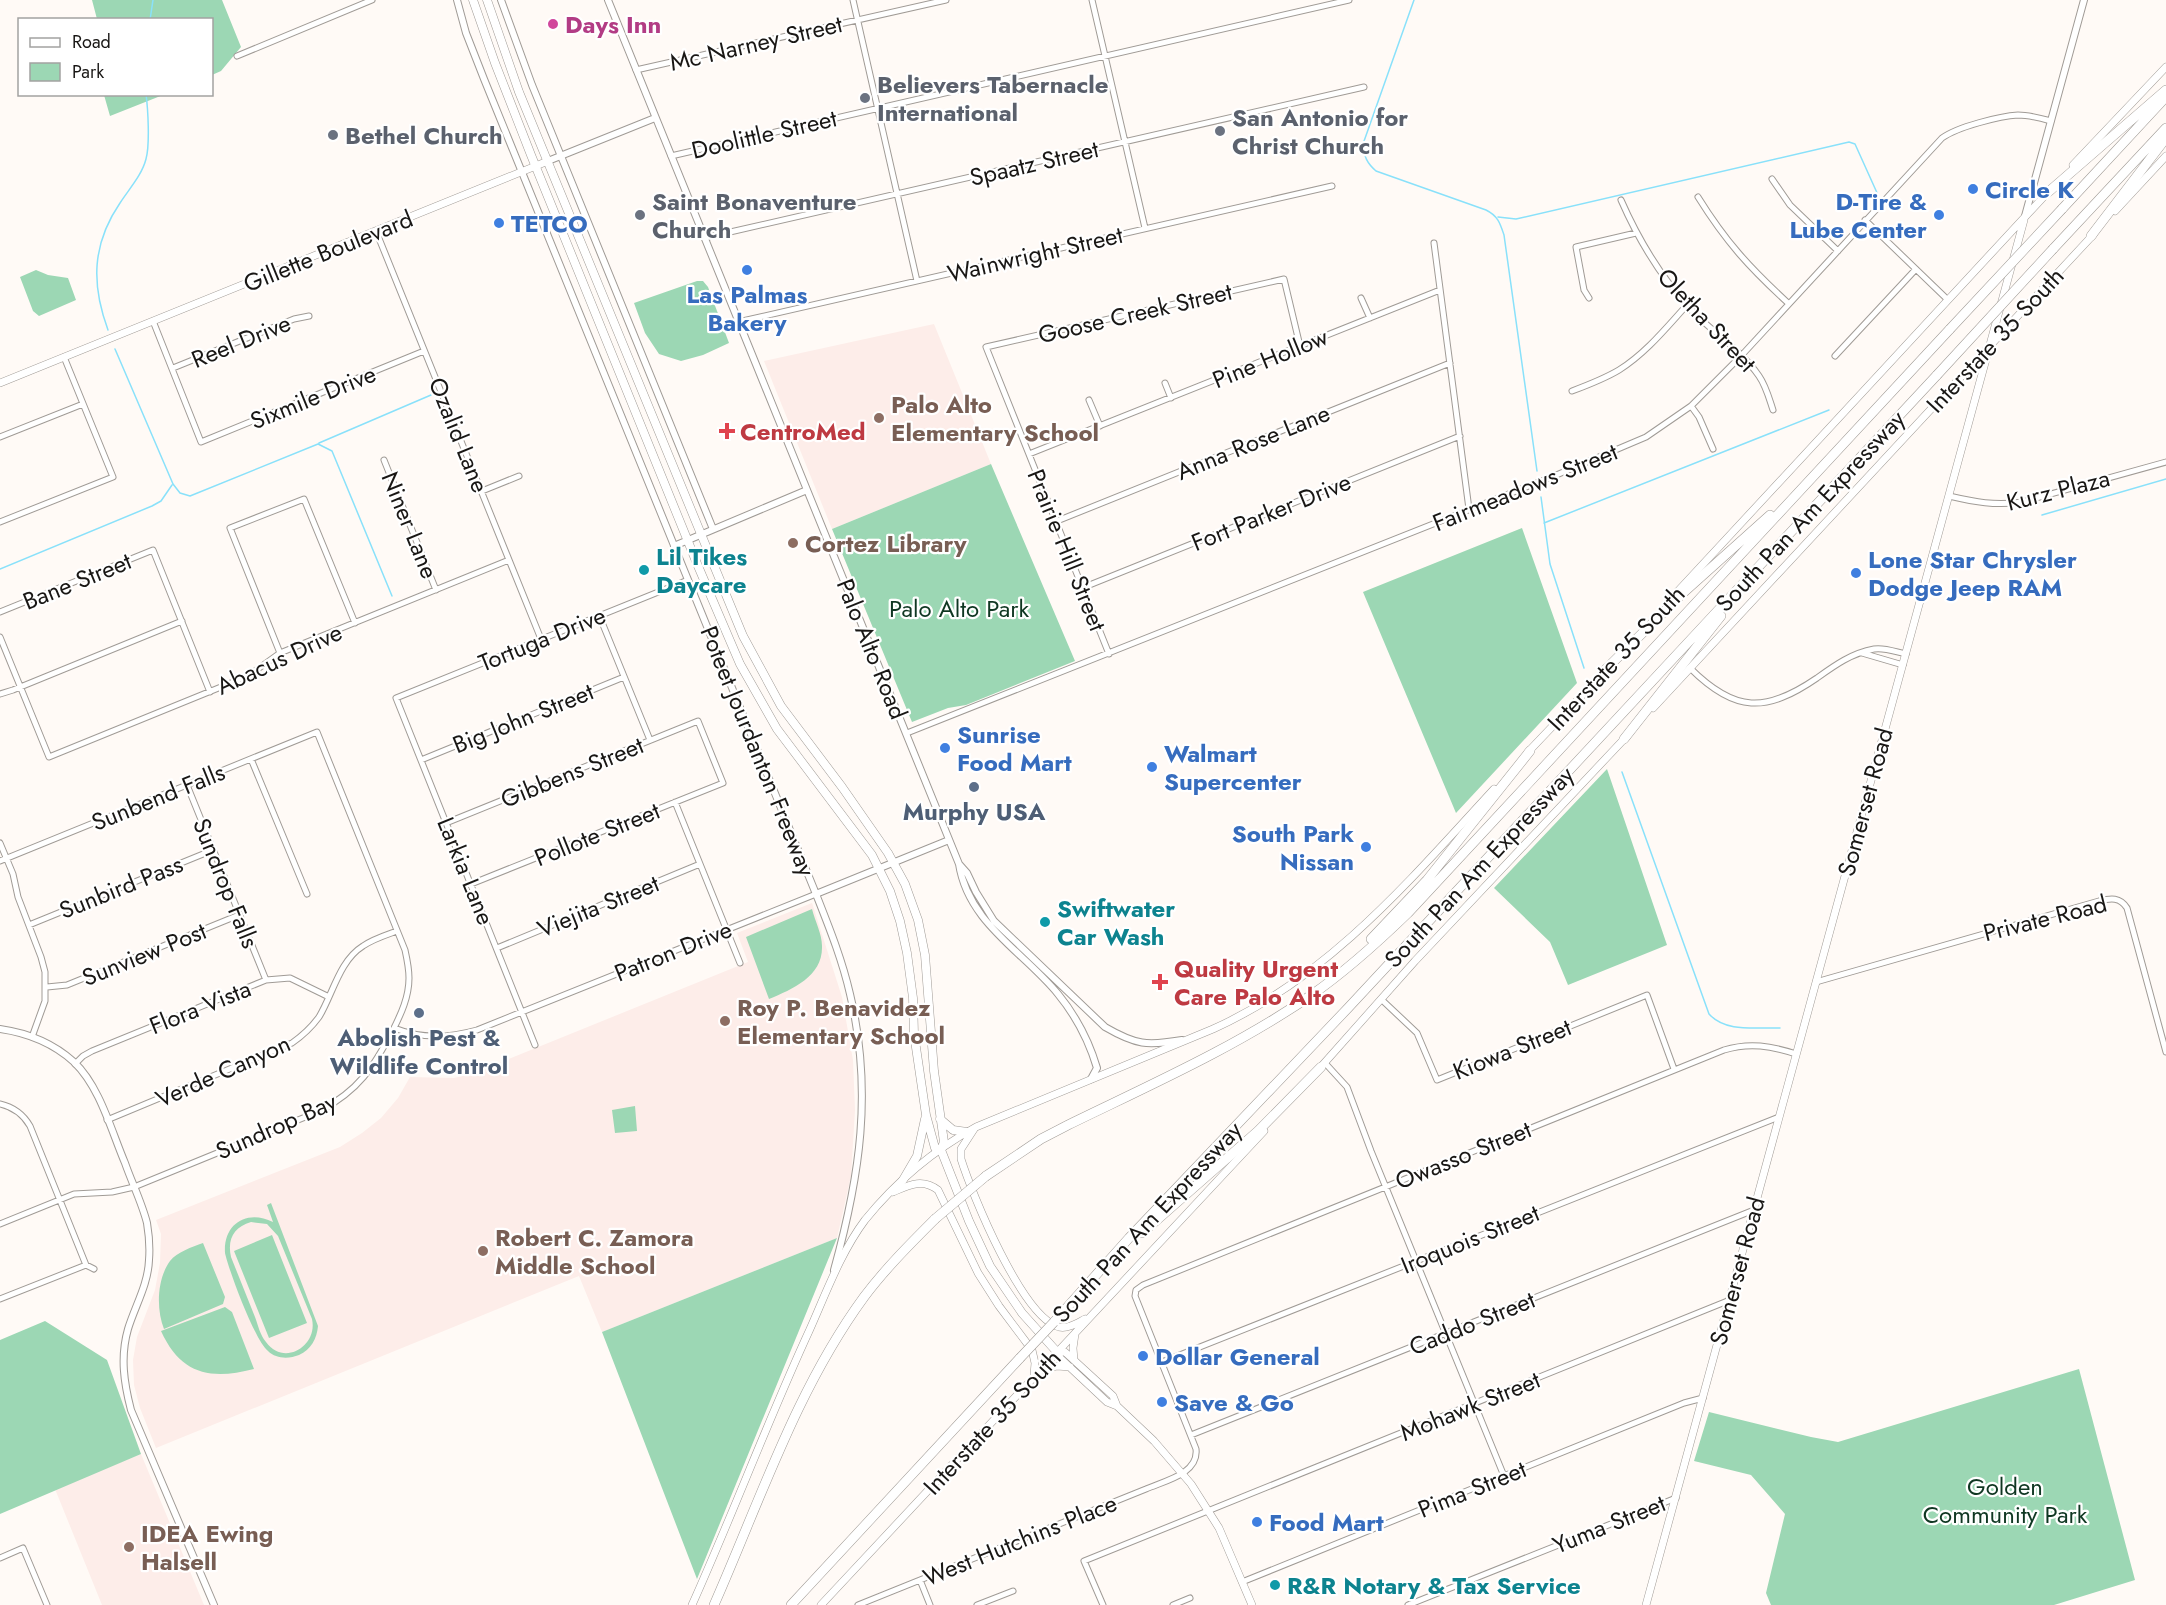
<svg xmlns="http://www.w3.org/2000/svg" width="2166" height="1605" font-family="Jost,sans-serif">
<rect width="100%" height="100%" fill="#fffaf6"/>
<path fill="#fdede9" d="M934,324L991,464L832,529L764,361Z
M812,903L842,997L853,1060L855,1110L851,1176L837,1238L602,1332L579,1276L156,1448L140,1408L134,1385L133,1360L137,1337L155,1290L160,1263L161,1234L156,1220L340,1147L362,1133L381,1118L398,1098L410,1077L454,1078L474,1073L748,962L737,933Z
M141,1454L204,1605H102L55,1489Z"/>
<path fill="#9cd7b4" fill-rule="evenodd" d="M92,0H222L241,47L221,71L212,75V20L97,19Z
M104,95V94L163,95L110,116Z
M36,270L48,275L68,278L76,300L39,316L33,311L20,277Z
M697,281H703L708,287L729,343L703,355L681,361L659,354L645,333L634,303Z
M991,464L1075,661L966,705L948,708L912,722L832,529Z
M1522,528L1577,683L1456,813L1363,592Z
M1607,769L1667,945L1568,985L1550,942L1494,888Z
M812,909C815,921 822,934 822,946C823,976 793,989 769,999L746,937Z
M635,1106L637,1131L615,1133L612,1110Z
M271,1203L318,1326C317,1338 311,1350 299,1355C289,1359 276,1359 268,1351C255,1341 229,1271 225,1253C223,1223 248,1209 273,1222L267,1205ZM251,1222L267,1224L278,1236L312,1319C318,1346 284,1367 266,1342C260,1335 258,1325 255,1317C247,1297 239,1277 231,1257C227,1239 234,1227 251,1222Z
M272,1235L307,1323L269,1338L234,1251Z
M837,1238L697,1579L602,1332Z
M203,1243L225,1297L223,1304L164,1329C156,1309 157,1279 170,1261C177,1252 192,1247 203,1243Z
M225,1307L232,1312L254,1369C211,1380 181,1375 161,1331Z
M45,1321L107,1360L141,1454L0,1514V1340Z
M2079,1369L2135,1580L2054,1605H1771L1766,1593L1785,1514L1751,1475L1694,1461L1709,1412L1811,1437L1838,1442Z"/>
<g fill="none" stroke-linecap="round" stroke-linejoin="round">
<path stroke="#89e1fa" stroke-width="1.5" d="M1414,0L1363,144C1364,157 1367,163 1376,171L1486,210C1498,216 1500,223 1504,235L1537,471
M150,20L153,0
M1498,217L1516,219L1849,142L1855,144L1878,195
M108,330C91,284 92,244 120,203C129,189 142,175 146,159C150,145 148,109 146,94
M115,349L173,484L180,493L190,496L318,444L332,451L392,596
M319,443L431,395
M1541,497L1550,564L1584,668
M2042,515L2166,479
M1544,523L1829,410
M0,569L152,506L161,501L172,485
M1622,772L1709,1014C1726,1033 1756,1027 1780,1028"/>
<g stroke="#a09b96" stroke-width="7">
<path id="minor" d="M853,0L917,281
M1092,0L1145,228
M237,56L372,0
M636,70L946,0
M671,156L1349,0
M1772,179L1790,205L1838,251
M1698,197C1726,242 1749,267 1788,303
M1621,200C1639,241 1662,279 1693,312C1714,333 1742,351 1759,376C1766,386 1769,398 1773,410
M1865,220L1948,300
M376,231L541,639
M704,238L1364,87
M1434,243L1469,509
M1361,298L1370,318
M1589,298L1584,290L1576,247L1636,233
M153,321L201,442L424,351
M738,322L1332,186
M1835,356L1916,269
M173,368L294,319L309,316
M1165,383L1171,398
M1572,391C1588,385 1604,379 1619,370C1646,353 1666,328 1687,305
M1089,400L1100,426
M1691,406L1699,417L1713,449
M0,437L83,404
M1029,454L1440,290
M384,460L436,590
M482,491L519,476
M1949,496C1975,502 1995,506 2022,502L2166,462
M1057,521L1450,363
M0,522L113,477L64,357
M1082,588L1460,436
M0,612L153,550L210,692
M599,615L650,740
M0,637L49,757L248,676L280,653L509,560
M280,653L230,528L304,499L355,623
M1862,653L1903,665
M1109,654L986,347L1284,279L1300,346
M1690,668C1735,713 1766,713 1817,678C1835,665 1852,653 1874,649C1884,647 1896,652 1906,654
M0,694L13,690L182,621
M907,733L1554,476L1646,437L1691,406L1741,356L1942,138C1957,127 2000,116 2018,115C2029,115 2040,118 2051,121
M251,759L307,894
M421,760L624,677
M187,785L266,980
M675,802L740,963
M446,823L698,721L723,783L471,884
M0,843L13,874L18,897L41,957L45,972V1001L32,1037
M0,861L317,732L405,950C407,959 409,969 409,978C409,997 401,1014 393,1030C373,1068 359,1090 320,1111L134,1187L112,1192L74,1194L0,1224
M29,925L213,850
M497,948L700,864
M1816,982L2099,901C2111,898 2120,897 2127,908L2166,1052
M47,987L67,985L239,915
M1382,1000L1417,1033L1437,1080L1647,995L1674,1069
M394,1028C422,1039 448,1038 477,1030L816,894
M535,1045L396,698L688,580
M1325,1063L1347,1087L1371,1151L1504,1476
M75,1064L83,1056L92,1051L266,980L290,978L329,997
M0,1104C13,1107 23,1114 30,1126L86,1265
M107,1120L292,1043C302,1036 311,1028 319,1017C333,994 339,961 363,946C373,939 386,935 397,931
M0,1299L86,1265L94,1269
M1162,1362L1779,1117
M1191,1435L1754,1210
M0,1558L23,1548L47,1605
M920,1580L930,1605
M1242,1582L1684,1403L1703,1398
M858,1605L1146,1489C1164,1481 1199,1474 1196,1449L1135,1296L1136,1290L1143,1285L1724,1050C1750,1042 1771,1046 1796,1054
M977,1605L1013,1591
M1103,1605L1084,1561L1730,1300
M1173,1605L1190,1598
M1408,1605L1676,1498"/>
</g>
<g stroke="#a09b96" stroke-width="8">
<path id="tertiary" d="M457,0L466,33L484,79L816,894C829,927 842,959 850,994C873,1091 860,1176 834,1270
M501,0L532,85L713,529
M608,0L959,864C968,923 1024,952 1058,994C1076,1016 1089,1041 1097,1068L1091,1079
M548,161L655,118
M2025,216L2084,0
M674,546L807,490
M959,864L967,873L976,892L994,921L1105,1027C1136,1045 1147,1046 1182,1040
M816,894L949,840
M0,1029C28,1033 53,1043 74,1062C100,1087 111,1130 125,1163C132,1183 142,1203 147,1223C149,1235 150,1248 149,1260C148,1285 135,1306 128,1329C120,1357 124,1383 131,1410L214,1605"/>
</g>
<g stroke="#a09b96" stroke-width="8">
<path id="secondary" d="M2073,165L2166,67
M2115,211L2166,156
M0,383L548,161
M1667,603L2049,191
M1653,708L2093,235
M1528,752L1607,669
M1319,1069L1415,961L1627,736
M974,1129L961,1149V1159C972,1194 1022,1317 1059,1327C1068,1329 1077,1323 1085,1319
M893,1192C909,1185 922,1178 938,1190L978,1273L999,1306L1032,1350L1035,1363L1034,1375
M1057,1352L1060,1358L1107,1402L1117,1406L1154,1441L1191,1484L1219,1528L1252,1605
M1057,1352H1065L1113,1396L1117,1406
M1074,1360L1073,1348L1075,1334
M1042,1369L1057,1366L1070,1367
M692,1605C733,1514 768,1420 810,1329C826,1293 841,1252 865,1220C895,1183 934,1150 976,1127L1213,1029C1329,977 1410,880 1494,789
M821,1605L1264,1131
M1646,1605L2024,220"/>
</g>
<g stroke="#a09b96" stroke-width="9">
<path id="primary" d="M473,0L495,63L531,155L698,566L740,664L777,729L872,855L890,891L900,921L907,953L913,998L914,1034L926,1115L935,1148L941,1150L969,1221L990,1266L1022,1313L1057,1352
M487,0L519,92L743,636L781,706L842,787L888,853L905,884L918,920L925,955L934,1071L944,1142L941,1150
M940,1119L953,1130L967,1132
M903,1180L917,1156L925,1119"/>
</g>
<g stroke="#a09b96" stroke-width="10">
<path id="motorway" d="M2046,194L2166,90
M2062,209L2166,97
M2091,236L2166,138
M2053,249L2166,128
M1605,670L1683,593L1770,515
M1624,739L1721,616
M1371,939L1427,880L1530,751
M986,1176L1041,1139L1068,1125C1150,1085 1234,1048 1310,996C1345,972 1377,943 1408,913L1950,329
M1142,1233L1258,1131L1321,1067
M1054,1322L1129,1238L1348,1008L1937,375
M714,1605C760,1501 796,1390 864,1297C885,1269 910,1244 935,1219
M791,1605L1020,1358"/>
</g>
<use href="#minor" stroke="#fff" stroke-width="5"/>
<use href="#tertiary" stroke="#fff" stroke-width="6"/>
<use href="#secondary" stroke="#fff" stroke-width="7"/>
<use href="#primary" stroke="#fff" stroke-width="8"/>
<use href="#motorway" stroke="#fff" stroke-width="9"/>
<g stroke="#a09b96" stroke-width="10" stroke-linecap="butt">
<path id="motorway-bridge" d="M1950,329L2062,209
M1937,375L2053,249
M935,1219L986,1176
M1020,1358L1054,1322"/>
</g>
<use href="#motorway-bridge" stroke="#fff" stroke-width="9"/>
</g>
<circle fill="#d1479c" stroke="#fff" stroke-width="2" cx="553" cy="24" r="6"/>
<g fill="#6b7280" stroke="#fff" stroke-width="2">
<circle cx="865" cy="98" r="6"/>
<circle cx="1220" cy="131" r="6"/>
<circle cx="333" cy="135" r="6"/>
<circle cx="640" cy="215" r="6"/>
</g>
<g fill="#3f7fe0" stroke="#fff" stroke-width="2">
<circle cx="1973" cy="189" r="6"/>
<circle cx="1939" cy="215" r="6"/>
<circle cx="499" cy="223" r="6"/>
<circle cx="747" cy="270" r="6"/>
<circle cx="1856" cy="573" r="6"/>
<circle cx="945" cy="748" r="6"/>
<circle cx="1152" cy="767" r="6"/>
<circle cx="1366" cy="847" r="6"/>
<circle cx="1143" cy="1356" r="6"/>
<circle cx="1162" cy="1402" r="6"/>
<circle cx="1257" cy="1522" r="6"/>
</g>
<g fill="#8d6e63" stroke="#fff" stroke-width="2">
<circle cx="879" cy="418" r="6"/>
<circle cx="793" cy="543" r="6"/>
<circle cx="725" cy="1021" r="6"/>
<circle cx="483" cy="1251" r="6"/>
<circle cx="129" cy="1547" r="6"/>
</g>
<g fill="#e0444e" stroke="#fff" stroke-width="2">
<path d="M724 422h6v6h6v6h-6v6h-6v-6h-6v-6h6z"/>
<path d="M1157 973h6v6h6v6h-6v6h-6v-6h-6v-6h6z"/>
</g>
<g fill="#0f9aa8" stroke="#fff" stroke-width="2">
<circle cx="644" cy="570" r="6"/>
<circle cx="1045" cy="922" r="6"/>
<circle cx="1275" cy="1585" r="6"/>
</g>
<g fill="#5c6f8a" stroke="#fff" stroke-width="2">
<circle cx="974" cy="787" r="6"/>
<circle cx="419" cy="1013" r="6"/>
</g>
<g text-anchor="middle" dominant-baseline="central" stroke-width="4.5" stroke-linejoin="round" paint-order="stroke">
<g font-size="24" font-weight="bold" fill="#b23c85" stroke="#fff" text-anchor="start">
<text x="565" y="24">Days Inn</text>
</g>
<g font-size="24" fill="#191715" stroke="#fff">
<text transform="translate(756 43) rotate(-13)">Mc Narney Street</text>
<text transform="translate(764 134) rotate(-13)">Doolittle Street</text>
<text transform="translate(1034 163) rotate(-13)">Spaatz Street</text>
<text transform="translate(328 251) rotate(-22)">Gillette Boulevard</text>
<text transform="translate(1035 254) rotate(-13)">Wainwright Street</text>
<text transform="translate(1135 313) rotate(-13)">Goose Creek Street</text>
<text transform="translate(1707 320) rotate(47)">Oletha Street</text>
<text transform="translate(1995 340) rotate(-47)">Interstate 35 South</text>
<text transform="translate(241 341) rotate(-22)">Reel Drive</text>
<text transform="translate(1270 358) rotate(-22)">Pine Hollow</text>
<text transform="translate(313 397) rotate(-22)">Sixmile Drive</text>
<text transform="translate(459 435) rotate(68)">Ozalid Lane</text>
<text transform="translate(1253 442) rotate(-22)">Anna Rose Lane</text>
<text transform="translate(1525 487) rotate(-22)">Fairmeadows Street</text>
<text transform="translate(2058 490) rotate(-14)">Kurz Plaza</text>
<text transform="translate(1810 511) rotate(-47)">South Pan Am Expressway</text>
<text transform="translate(1271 512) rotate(-22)">Fort Parker Drive</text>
<text transform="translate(410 525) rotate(68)">Niner Lane</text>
<text transform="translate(1067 550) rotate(68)">Prairie Hill Street</text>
<text transform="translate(77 581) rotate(-22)">Bane Street</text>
<text transform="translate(542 639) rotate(-22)">Tortuga Drive</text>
<text transform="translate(872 649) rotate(68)">Palo Alto Road</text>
<text transform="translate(1616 658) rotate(-47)">Interstate 35 South</text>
<text transform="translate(279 659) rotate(-25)">Abacus Drive</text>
<text transform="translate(523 718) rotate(-22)">Big John Street</text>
<text transform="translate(758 751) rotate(68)">Poteet Jourdanton Freeway</text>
<text transform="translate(572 772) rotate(-22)">Gibbens Street</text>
<text transform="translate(158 797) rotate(-22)">Sunbend Falls</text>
<text transform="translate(1865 802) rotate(-75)">Somerset Road</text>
<text transform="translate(597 834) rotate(-22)">Pollote Street</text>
<text transform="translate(1479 867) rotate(-47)">South Pan Am Expressway</text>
<text transform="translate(466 871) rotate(68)">Larkia Lane</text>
<text transform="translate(226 883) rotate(68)">Sundrop Falls</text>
<text transform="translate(121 887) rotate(-22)">Sunbird Pass</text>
<text transform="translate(598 906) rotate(-22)">Viejita Street</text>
<text transform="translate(2045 918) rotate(-14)">Private Road</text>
<text transform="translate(673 951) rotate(-22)">Patron Drive</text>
<text transform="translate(144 954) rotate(-22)">Sunview Post</text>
<text transform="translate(200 1007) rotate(-22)">Flora Vista</text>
<text transform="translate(1512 1049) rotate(-22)">Kiowa Street</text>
<text transform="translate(223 1071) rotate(-24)">Verde Canyon</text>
<text transform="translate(276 1126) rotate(-24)">Sundrop Bay</text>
<text transform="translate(1463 1155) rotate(-22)">Owasso Street</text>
<text transform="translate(1147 1222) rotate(-47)">South Pan Am Expressway</text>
<text transform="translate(1470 1239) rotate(-22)">Iroquois Street</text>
<text transform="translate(1737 1271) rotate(-75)">Somerset Road</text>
<text transform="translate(1472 1323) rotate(-22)">Caddo Street</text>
<text transform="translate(1470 1406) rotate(-22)">Mohawk Street</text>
<text transform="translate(992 1422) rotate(-47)">Interstate 35 South</text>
<text transform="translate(1472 1489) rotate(-22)">Pima Street</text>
<text transform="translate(1609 1524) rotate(-22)">Yuma Street</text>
<text transform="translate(1020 1540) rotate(-22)">West Hutchins Place</text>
</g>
<g font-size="24" font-weight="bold" fill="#5b616d" stroke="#fff" text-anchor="start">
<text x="877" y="84">Believers Tabernacle<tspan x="877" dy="28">International</tspan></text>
<text x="1232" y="117">San Antonio for<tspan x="1232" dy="28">Christ Church</tspan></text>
<text x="345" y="135">Bethel Church</text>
<text x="652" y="201">Saint Bonaventure<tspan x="652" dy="28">Church</tspan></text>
</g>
<g font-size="24" font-weight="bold" fill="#366cbe" stroke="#fff" text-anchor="start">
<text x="1985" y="189">Circle K</text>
<text x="1927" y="201" text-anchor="end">D-Tire &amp;<tspan x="1927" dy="28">Lube Center</tspan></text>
<text x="511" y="223">TETCO</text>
<text x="747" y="294" text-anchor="middle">Las Palmas<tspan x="747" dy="28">Bakery</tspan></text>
<text x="1868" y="559">Lone Star Chrysler<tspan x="1868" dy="28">Dodge Jeep RAM</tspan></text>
<text x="957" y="734">Sunrise<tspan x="957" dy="28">Food Mart</tspan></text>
<text x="1164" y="753">Walmart<tspan x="1164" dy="28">Supercenter</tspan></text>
<text x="1354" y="833" text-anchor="end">South Park<tspan x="1354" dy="28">Nissan</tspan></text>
<text x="1155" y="1356">Dollar General</text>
<text x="1174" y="1402">Save &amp; Go</text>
<text x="1269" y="1522">Food Mart</text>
</g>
<g font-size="24" font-weight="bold" fill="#785e54" stroke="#fff" text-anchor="start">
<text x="891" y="404">Palo Alto<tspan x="891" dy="28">Elementary School</tspan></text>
<text x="805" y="543">Cortez Library</text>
<text x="737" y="1007">Roy P. Benavidez<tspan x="737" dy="28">Elementary School</tspan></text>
<text x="495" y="1237">Robert C. Zamora<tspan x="495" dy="28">Middle School</tspan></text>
<text x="141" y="1533">IDEA Ewing<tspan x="141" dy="28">Halsell</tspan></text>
</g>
<g font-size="24" font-weight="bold" fill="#be3a42" stroke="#fff" text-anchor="start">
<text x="740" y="431">CentroMed</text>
<text x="1174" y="968">Quality Urgent<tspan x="1174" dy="28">Care Palo Alto</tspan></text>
</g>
<g font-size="24" font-weight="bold" fill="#0d838f" stroke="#fff" text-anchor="start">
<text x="656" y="556">Lil Tikes<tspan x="656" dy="28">Daycare</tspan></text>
<text x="1057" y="908">Swiftwater<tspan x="1057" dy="28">Car Wash</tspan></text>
<text x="1287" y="1585">R&amp;R Notary &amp; Tax Service</text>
</g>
<g font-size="24" fill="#0f3722" stroke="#fff">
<text x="959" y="608">Palo Alto Park</text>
<text x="2005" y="1486">Golden<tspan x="2005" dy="28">Community Park</tspan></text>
</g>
<g font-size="24" font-weight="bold" fill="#4e5e75" stroke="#fff">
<text x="974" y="811">Murphy USA</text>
<text x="419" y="1037">Abolish Pest &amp;<tspan x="419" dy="28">Wildlife Control</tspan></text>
</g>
</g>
<rect x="18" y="18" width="195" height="78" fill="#ffffff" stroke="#a3a2a1" stroke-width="1.5"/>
<rect x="30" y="38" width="30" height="9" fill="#ffffff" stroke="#a3a2a1" stroke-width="1.5"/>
<text x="72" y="48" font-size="18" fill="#191715">Road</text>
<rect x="30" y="63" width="30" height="18" fill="#9cd7b4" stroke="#a3a2a1" stroke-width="1.5"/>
<text x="72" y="78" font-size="18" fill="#191715">Park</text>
</svg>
